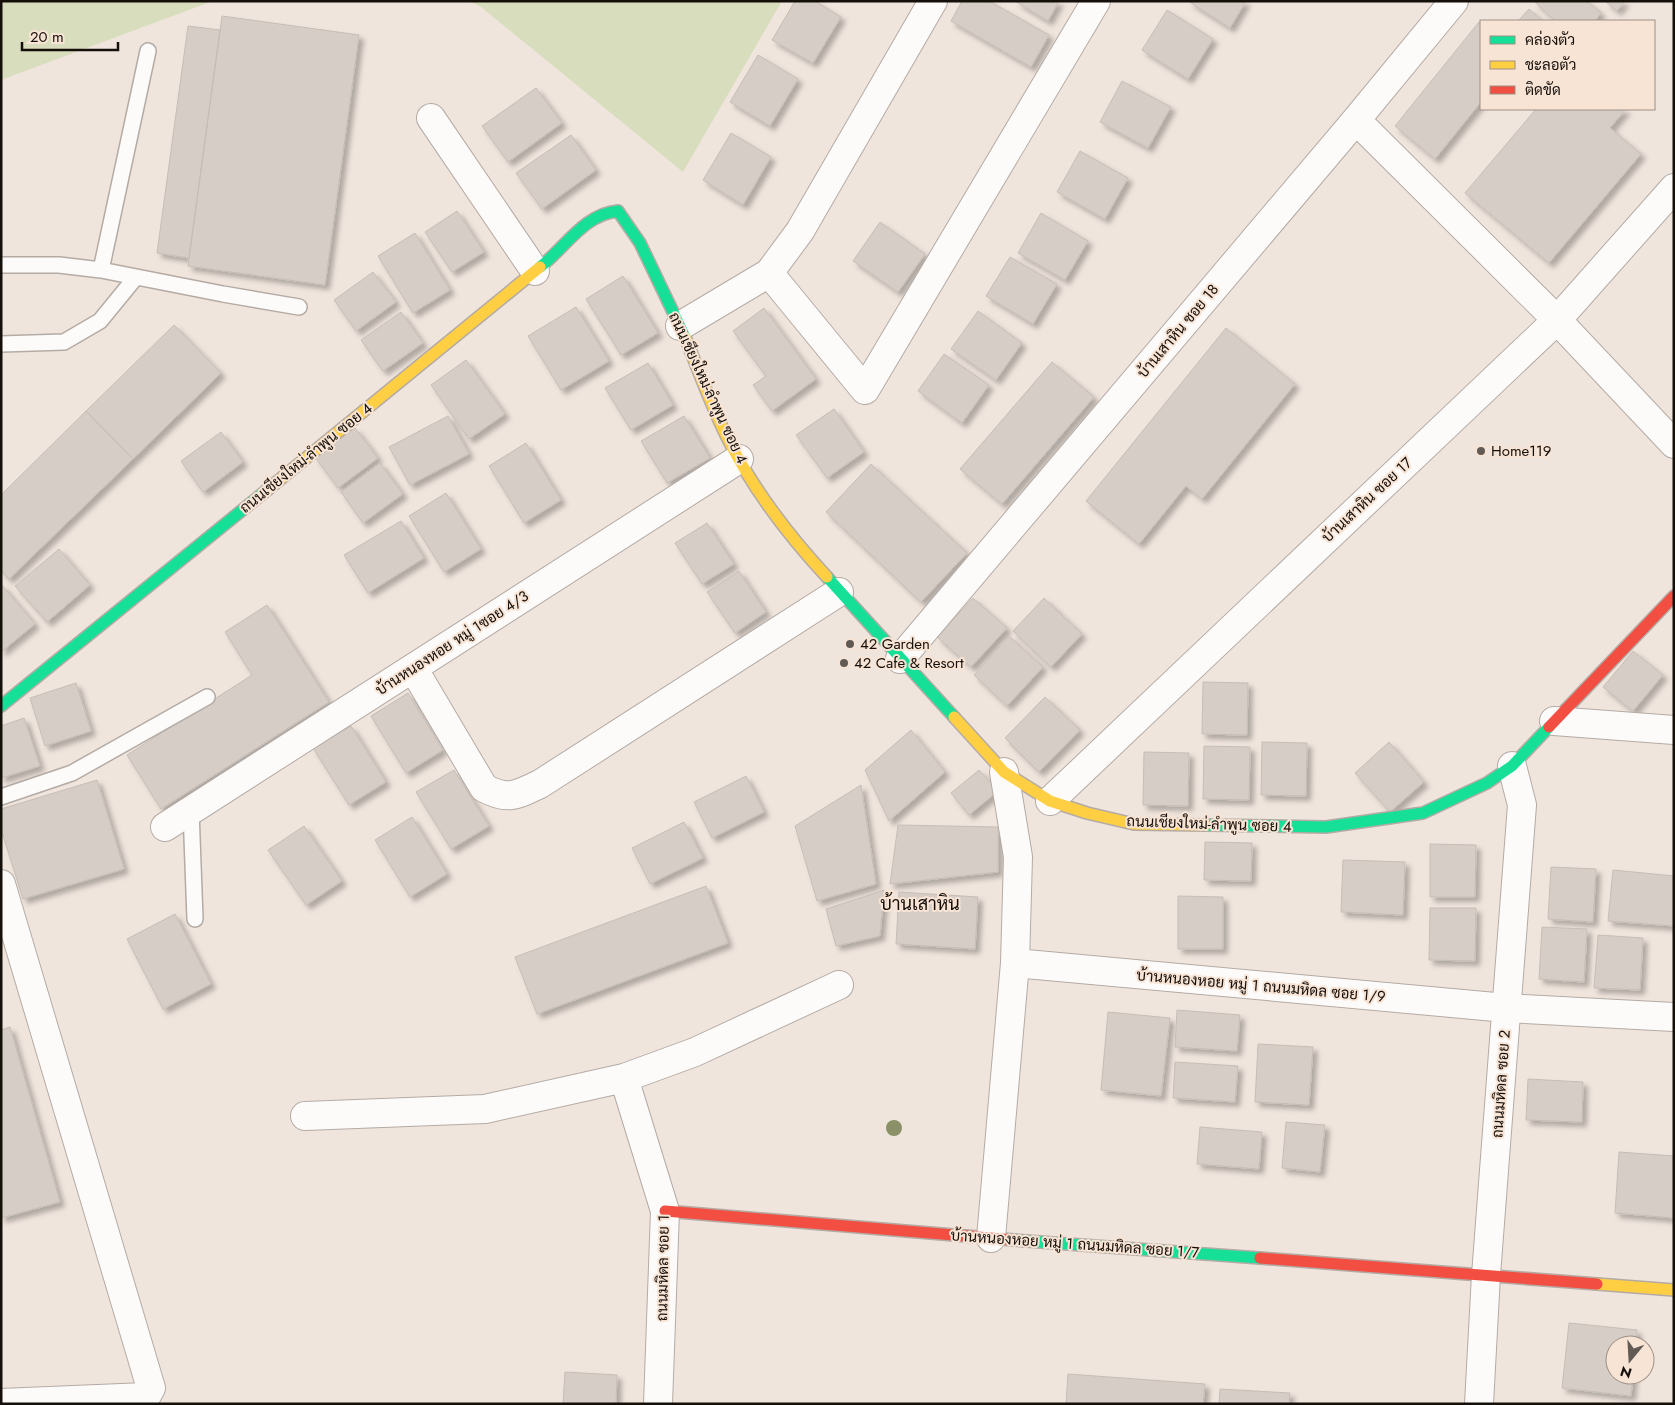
<svg xmlns="http://www.w3.org/2000/svg" width="1675" height="1405" font-family="Jost,Sarabun,sans-serif">
<defs>
<filter id="shadow"><feDropShadow dx="4.5" dy="4.5" stdDeviation="2.5" flood-color="#0004"/></filter>
</defs>
<rect width="100%" height="100%" fill="#f0e5dd"/>
<path fill="#d8ddbe" d="M1,1H213L1,80Z
M469,1H782L683,172L481,7Z"/>
<path fill="#d6cdc6" stroke="#c6bdb7" filter="url(#shadow)" d="M795,1H815L841,17L813,63L772,40Z
M962,1H989L1049,35L1031,67L951,21Z
M1015,1H1059L1048,21Z
M1188,1H1246L1230,28Z
M1534,1H1587L1601,13L1595,21H1555Z
M1605,1H1625L1617,11Z
M1529,9L1543,21H1518Z
M1167,10L1213,39L1188,79L1142,50Z
M222,16L359,35L325,285L188,266Z
M1479,22L1481,25V102L1435,159L1395,126Z
M188,26L220,30L189,258L157,253Z
M758,55L798,79L770,126L730,102Z
M1122,81L1171,107L1148,148L1100,122Z
M536,88L562,123L508,162L482,126Z
M1536,109H1626L1610,128L1641,154L1549,263L1465,193Z
M731,133L771,157L743,205L703,180Z
M571,135L596,170L542,209L516,173Z
M1080,151L1128,178L1105,219L1057,192Z
M457,211L484,252L452,272L425,232Z
M1041,213L1088,241L1065,280L1018,253Z
M880,222L925,254L898,292L853,261Z
M415,233L450,290L413,313L378,256Z
M1010,257L1057,284L1033,324L986,296Z
M373,272L396,302L356,331L334,300Z
M623,276L658,333L621,355L586,299Z
M576,307L609,361L561,390L528,336Z
M764,308L816,379L772,411L753,385L766,376L733,331Z
M978,311L1022,343L996,380L951,349Z
M401,312L423,343L383,371L361,340Z
M174,325L221,373L133,459L86,411Z
M1226,328L1295,384L1202,499L1186,486L1139,544L1086,501Z
M944,354L989,385L962,423L918,391Z
M466,360L505,414L469,439L431,385Z
M1052,362L1094,397L1002,504L960,469Z
M648,363L673,405L631,430L605,388Z
M834,409L864,452L827,478L796,435Z
M86,411L133,459L9,579L1,571V495Z
M448,416L469,454L410,485L389,447Z
M684,416L710,458L667,483L641,441Z
M355,428L378,458L338,488L315,457Z
M221,432L243,462L203,492L181,461Z
M526,443L561,500L524,523L489,466Z
M380,463L403,494L363,523L341,492Z
M871,464L967,553L921,602L826,512Z
M446,493L481,549L444,572L409,516Z
M401,521L424,558L368,593L344,555Z
M707,523L734,564L702,584L675,543Z
M59,549L90,585L47,622L15,586Z
M739,571L766,612L735,633L707,592Z
M1,584L35,624L1,652Z
M973,598L1007,628L971,667L937,637Z
M1044,598L1082,634L1051,667L1013,631Z
M267,605L329,702L161,809L127,755L252,675L225,632Z
M1009,636L1043,667L1007,706L974,675Z
M1633,651L1663,675L1633,711L1603,687Z
M1203,682L1248,683L1247,735L1202,734Z
M76,683L91,731L45,746L30,698Z
M408,693L443,750L406,773L371,716Z
M1045,697L1080,730L1039,772L1005,738Z
M24,718L40,766L1,778V726Z
M351,726L386,782L349,805L313,748Z
M911,730L945,772L889,821L865,770Z
M1262,742L1307,743L1306,796L1261,795Z
M1389,742L1424,782L1390,812L1355,773Z
M1204,746L1250,747L1249,800L1203,799Z
M1144,752L1189,753L1188,806L1143,805Z
M454,770L489,826L451,849L416,792Z
M979,770L998,791L969,815L951,793Z
M746,776L764,812L712,838L694,802Z
M97,780L124,869L23,899L1,829V809Z
M861,785L876,884L817,901L795,826Z
M412,817L447,874L410,897L375,840Z
M684,822L703,858L650,884L632,848Z
M898,825L998,827V872L890,884Z
M304,826L342,881L306,905L268,850Z
M1205,842L1252,843L1251,881L1204,880Z
M1430,844L1476,845L1475,897H1430Z
M1343,860L1405,862L1403,915L1341,912Z
M1551,867L1596,869L1593,922L1548,919Z
M1613,870L1674,876V926L1608,921Z
M706,886L728,943L537,1014L515,957Z
M884,890L880,936L836,946L826,909Z
M899,892L978,897L975,949L896,944Z
M1178,896L1223,897V949H1178Z
M1430,908H1476L1475,961L1429,960Z
M175,914L211,984L163,1009L127,939Z
M1542,927L1587,929L1584,982L1539,979Z
M1598,935L1643,938L1640,990L1594,988Z
M1177,1010L1240,1015L1237,1051L1175,1047Z
M1108,1012L1170,1018L1161,1096L1101,1090Z
M10,1027L60,1202L1,1218V1030Z
M1258,1044L1313,1047L1309,1105L1255,1102Z
M1175,1062L1238,1066L1235,1102L1173,1098Z
M1528,1079L1583,1082L1582,1122L1526,1120Z
M1286,1122L1325,1125L1320,1172L1282,1168Z
M1200,1127L1262,1132L1259,1169L1197,1164Z
M1619,1152L1674,1156V1218L1615,1213Z
M1569,1323L1637,1330L1636,1345H1615V1375H1633L1631,1396L1562,1388Z
M565,1372L617,1375L616,1404H563Z
M1068,1374L1205,1384L1203,1404H1066Z
M1220,1389L1290,1393L1289,1404H1219Z"/>
<g fill="none" stroke-linecap="round" stroke-linejoin="round">
<g stroke="#b4aba5" stroke-width="18">
<path id="lane" d="M1,265H59L101,270L148,51
M101,270L223,294L299,307
M1,344L64,342L100,321L136,277
M1,797L72,773L207,697
M191,810L195,919"/>
</g>
<g stroke="#b4aba5" stroke-width="30">
<path id="street" d="M431,118L535,271
M1356,120L1557,320L1674,444
M769,273L865,390L1096,1
M680,326L769,273L800,231L933,1
M900,659L1356,120L1454,1
M413,668L484,788C509,801 516,795 540,784L839,592
M1554,721L1674,730
M1050,801L1557,320L1674,188
M165,827L739,459
M1,884L151,1388L146,1397L1,1403
M1015,963L1506,1008L1674,1017
M624,1078L665,1211L658,1404
M305,1116L485,1109L624,1078L695,1052L839,985
M991,1238L1015,963L1018,857L1004,772
M1479,1404L1486,1275L1522,805L1512,766"/>
</g>
<g stroke="#b4aba5" stroke-width="14">
<path id="fast" d="M540,267C565,248 584,214 618,211L640,243L685,337
M827,577L954,717
M1,706L267,490
M1205,825L1326,827L1423,813L1487,783L1512,766L1549,727
M1014,1240L1260,1258"/>
</g>
<g stroke="#b4aba5" stroke-width="14">
<path id="slow" d="M685,337C699,371 711,406 728,439C753,489 789,536 827,577
M267,490L540,267
M954,717L1004,772L1050,801L1087,813L1134,824L1205,825
M1597,1284L1674,1290"/>
</g>
<g stroke="#b4aba5" stroke-width="14">
<path id="jam" d="M1549,727L1674,596
M665,1211L1014,1240
M1260,1258L1597,1284"/>
</g>
<use href="#lane" stroke="#fdfbfa" stroke-width="15"/>
<use href="#street" stroke="#fdfbfa" stroke-width="28"/>
<use href="#fast" stroke="#16e098" stroke-width="11"/>
<use href="#slow" stroke="#ffcf43" stroke-width="11"/>
<use href="#jam" stroke="#f24e42" stroke-width="11"/>
</g>
<circle fill="#8b9067" cx="894" cy="1128" r="8"/>
<g fill="#625a54" stroke="#f8e4d5" stroke-width="2">
<circle cx="1481" cy="451" r="5"/>
<circle cx="850" cy="644" r="5"/>
<circle cx="844" cy="663" r="5"/>
</g>
<g text-anchor="middle" dominant-baseline="central" stroke-width="4" stroke-linejoin="round" paint-order="stroke">
<g font-size="15" fill="#150f0a" stroke="#f8e4d5">
<text transform="translate(1178 331) rotate(-50)">บ้านเสาหิน ซอย 18</text>
<text transform="translate(708 388) rotate(65)">ถนนเชียงใหม่-ลำพูน ซอย 4</text>
<text transform="translate(306 458) rotate(-39)">ถนนเชียงใหม่-ลำพูน ซอย 4</text>
<text transform="translate(1367 500) rotate(-43)">บ้านเสาหิน ซอย 17</text>
<text transform="translate(452 643) rotate(-33)">บ้านหนองหอย หมู่ 1ซอย 4/3</text>
<text transform="translate(1209 824) rotate(2)">ถนนเชียงใหม่-ลำพูน ซอย 4</text>
<text transform="translate(1261 986) rotate(5)">บ้านหนองหอย หมู่ 1 ถนนมหิดล ซอย 1/9</text>
<text transform="translate(1501 1084) rotate(-86)">ถนนมหิดล ซอย 2</text>
<text transform="translate(1075 1244) rotate(4)">บ้านหนองหอย หมู่ 1 ถนนมหิดล ซอย 1/7</text>
<text transform="translate(663 1268) rotate(-89)">ถนนมหิดล ซอย 1</text>
</g>
<g font-size="15" fill="#150f0a" stroke="#f8e4d5" text-anchor="start">
<text x="1491" y="451">Home119</text>
<text x="860" y="644">42 Garden</text>
<text x="854" y="663">42 Cafe &amp; Resort</text>
</g>
<g font-size="18" fill="#150f0a" stroke="#f8e4d5">
<text x="920" y="904">บ้านเสาหิน</text>
</g>
</g>
<rect width="1675" height="1405" fill="none" stroke="#150f0a" stroke-width="5"/>
<rect x="1480" y="20" width="175" height="90" fill="#f8e4d5" stroke="#9d8f84"/>
<rect x="1490" y="36" width="25" height="8" fill="#16e098" stroke="#9d8f84"/>
<text x="1525" y="45" font-size="15" fill="#150f0a">คล่องตัว</text>
<rect x="1490" y="61" width="25" height="8" fill="#ffcf43" stroke="#9d8f84"/>
<text x="1525" y="70" font-size="15" fill="#150f0a">ชะลอตัว</text>
<rect x="1490" y="86" width="25" height="8" fill="#f24e42" stroke="#9d8f84"/>
<text x="1525" y="95" font-size="15" fill="#150f0a">ติดขัด</text>
<g transform="translate(1630 1360) rotate(198)"><circle r="24" fill="#f8e4d5" stroke="#9d8f84"/>
<path d="M0-4L9 19L0 12L-9 19Z" fill="#625a54"/>
<text y="-8" font-size="14" font-weight="bold" text-anchor="middle" fill="#150f0a">N</text>
</g>
<path d="M22 42v8h96v-8" fill="none" stroke="#150f0a" stroke-width="2.5"/>
<text x="30" y="42" font-size="15" fill="#150f0a" stroke="#f8e4d5" stroke-width="4" paint-order="stroke">20 m</text>
</svg>
